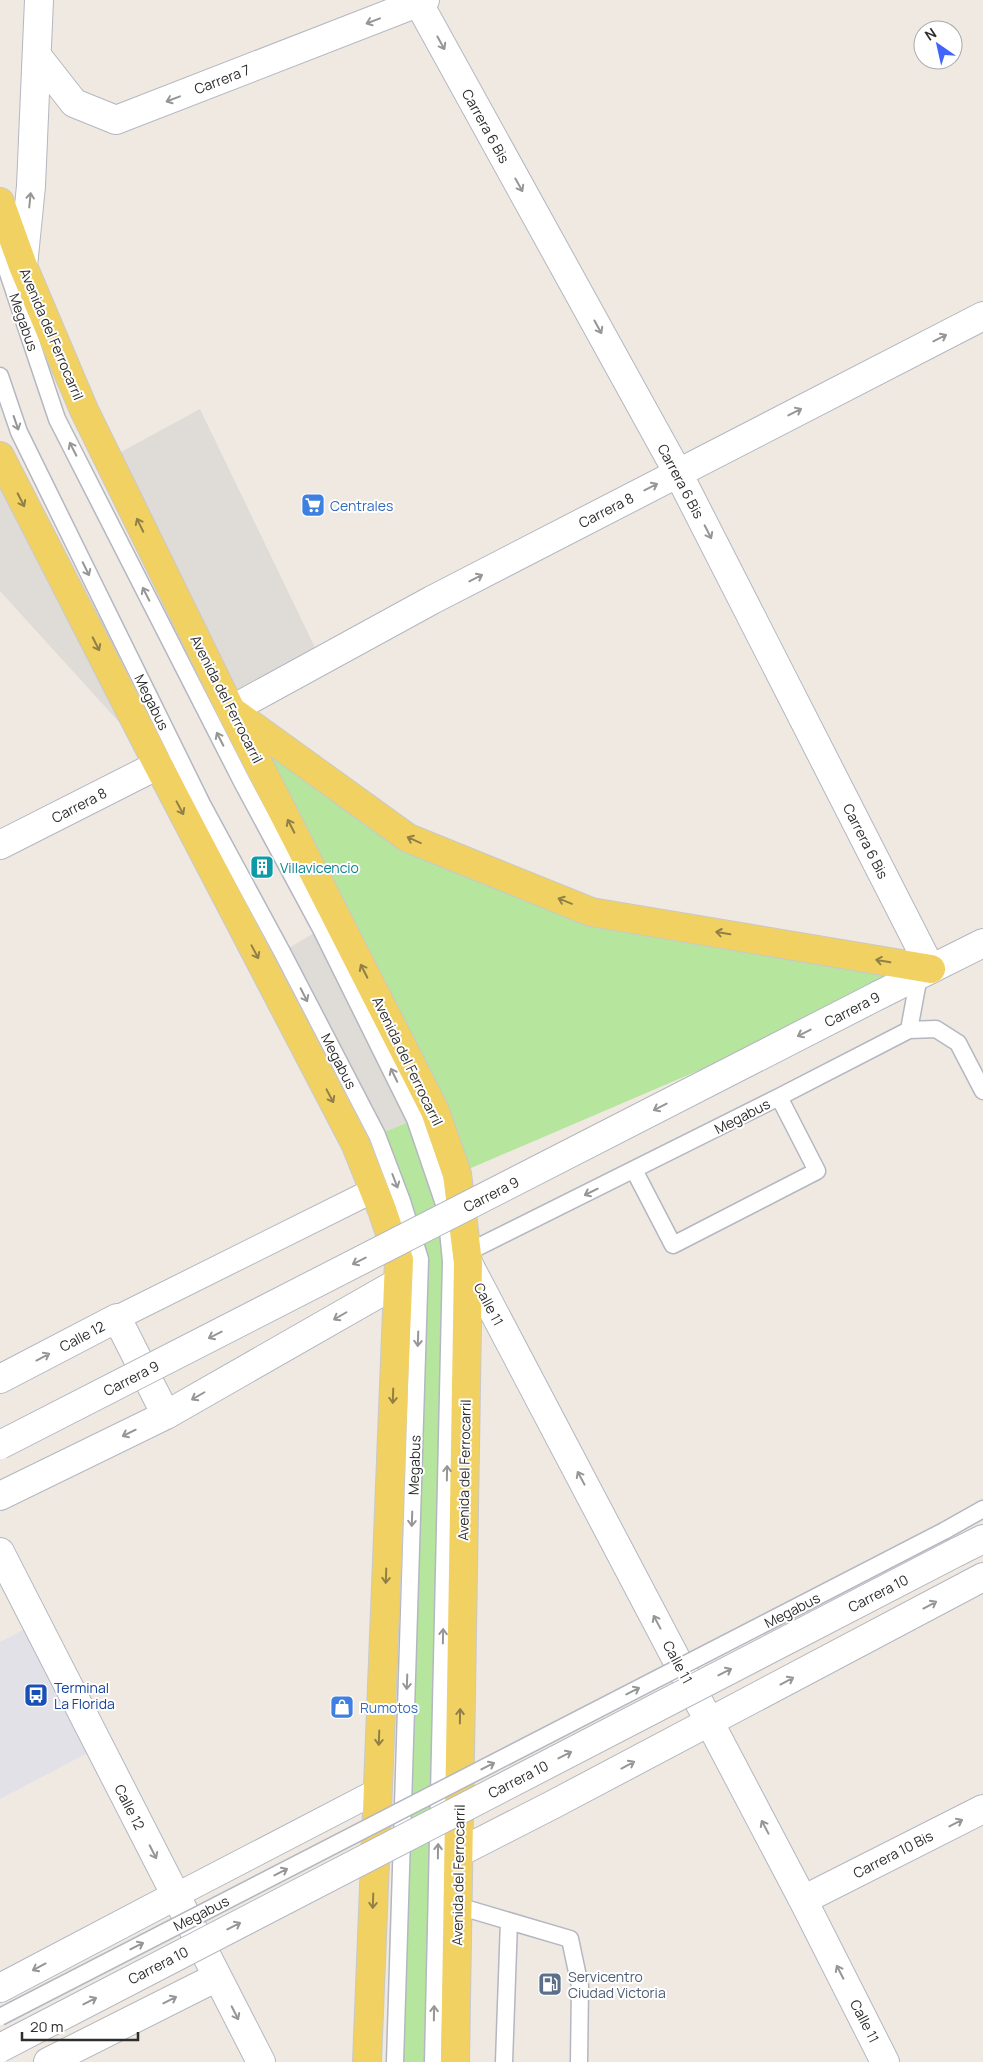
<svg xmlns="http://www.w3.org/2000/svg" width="983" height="2062" font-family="Manrope,sans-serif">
<rect width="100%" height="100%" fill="#efe9e1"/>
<path fill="#e3e1e8" d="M36,1623L99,1747L0,1799V1642Z"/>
<path fill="#b6e59e" d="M231,710L408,838L591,912L919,976L457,1174Z
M415,1119L446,1210L433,2062H395L420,1288L377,1135Z"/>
<path fill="#dfdcd8" d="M200,409L321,660L231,710L108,459Z
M0,456L158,765L0,591Z
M321,929L415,1119L377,1135L282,952Z"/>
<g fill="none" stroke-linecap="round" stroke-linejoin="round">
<g stroke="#b4b7c1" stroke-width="19">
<path id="service" d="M0,249L57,419L242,782L321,929L415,1119L446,1210L451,1261L433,2062
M0,376L19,432L202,804L282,952L377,1135L402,1201L420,1259L395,2062
M909,1030L919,976
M634,1170L673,1245L817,1171L779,1097
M460,1256L779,1097L909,1030L936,1029L958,1043L983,1091
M944,1531L983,1509
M458,1906L570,1939L580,1986L579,2062
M504,2062L509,1921"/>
</g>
<g stroke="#b4b7c1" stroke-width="26">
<path id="pedestrian" d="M117,1318L374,1190
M175,1896L377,1791"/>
</g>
<g stroke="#b4b7c1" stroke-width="30">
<path id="minor" d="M417,0L678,473L931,969L879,995
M38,57L74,103L116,120L425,0
M23,266L31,186L39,0
M231,710L432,600L983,316
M468,1263L803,1900L885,2062
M0,1379L117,1318L166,1415L0,1496
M166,1415L397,1283
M0,1552L261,2062
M458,1853L554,1804L983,1577
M803,1900L983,1809
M0,1988L175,1896
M48,2062L217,1977"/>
</g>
<g stroke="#b4b7c1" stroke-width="30">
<path id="secondary" d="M0,845L158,765
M931,969L983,943
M957,1552L983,1539"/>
</g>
<g stroke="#c9c9c9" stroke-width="30">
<path id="primary" d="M0,202L23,266L84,410L231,710L435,1111L457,1174L468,1263L455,2062
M0,456L158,765L355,1143L382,1210L399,1260L367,2062
M235,713L408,838L591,912L931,969"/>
</g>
<use href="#service" stroke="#fff" stroke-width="16"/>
<use href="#pedestrian" stroke="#fff" stroke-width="24"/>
<use href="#minor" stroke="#fff" stroke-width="28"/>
<use href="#secondary" stroke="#fff" stroke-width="28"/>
<use href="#primary" stroke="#f2d163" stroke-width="28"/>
<g stroke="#b4b7c1" stroke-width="19" stroke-linecap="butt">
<path id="service-bridge" d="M0,2017L944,1531"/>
</g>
<g stroke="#b4b7c1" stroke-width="30" stroke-linecap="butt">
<path id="minor-bridge" d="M0,1445L879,995"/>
</g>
<g stroke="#b4b7c1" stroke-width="30" stroke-linecap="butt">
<path id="secondary-bridge" d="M0,2048L957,1552"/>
</g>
<use href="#service-bridge" stroke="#fff" stroke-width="16"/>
<use href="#minor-bridge" stroke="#fff" stroke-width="28"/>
<use href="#secondary-bridge" stroke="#fff" stroke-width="28"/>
</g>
<defs><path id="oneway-shaft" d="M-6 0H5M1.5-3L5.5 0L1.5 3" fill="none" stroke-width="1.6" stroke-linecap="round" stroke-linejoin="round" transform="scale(1.25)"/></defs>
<g stroke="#969696">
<use href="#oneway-shaft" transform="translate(373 21) rotate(159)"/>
<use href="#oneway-shaft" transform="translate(441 43) rotate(61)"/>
<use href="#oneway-shaft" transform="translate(173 99) rotate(159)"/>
<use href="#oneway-shaft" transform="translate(519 185) rotate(61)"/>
<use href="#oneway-shaft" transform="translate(30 200) rotate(-84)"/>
<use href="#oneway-shaft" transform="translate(598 327) rotate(61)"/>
<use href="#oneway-shaft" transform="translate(940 338) rotate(-27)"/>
<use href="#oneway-shaft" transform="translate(795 412) rotate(-27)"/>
<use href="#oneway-shaft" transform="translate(16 423) rotate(71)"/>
<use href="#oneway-shaft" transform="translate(73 449) rotate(-117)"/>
<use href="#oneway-shaft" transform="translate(651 487) rotate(-27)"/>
<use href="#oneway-shaft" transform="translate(708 532) rotate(63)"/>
<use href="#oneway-shaft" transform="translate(86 569) rotate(64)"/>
<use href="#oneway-shaft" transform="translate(476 578) rotate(-27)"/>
<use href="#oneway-shaft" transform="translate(146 594) rotate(-117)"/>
<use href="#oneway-shaft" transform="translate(220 739) rotate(-117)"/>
<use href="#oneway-shaft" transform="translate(304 995) rotate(63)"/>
<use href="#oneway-shaft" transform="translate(804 1033) rotate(153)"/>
<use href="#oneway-shaft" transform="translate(394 1075) rotate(-116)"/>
<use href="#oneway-shaft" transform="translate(660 1107) rotate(153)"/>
<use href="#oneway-shaft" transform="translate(395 1181) rotate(69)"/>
<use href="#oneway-shaft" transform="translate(591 1192) rotate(154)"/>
<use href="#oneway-shaft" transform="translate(359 1261) rotate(153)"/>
<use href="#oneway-shaft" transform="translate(340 1316) rotate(150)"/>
<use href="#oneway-shaft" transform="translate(215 1335) rotate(153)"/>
<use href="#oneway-shaft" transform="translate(418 1339) rotate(92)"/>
<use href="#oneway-shaft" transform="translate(43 1357) rotate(-28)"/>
<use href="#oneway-shaft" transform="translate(198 1396) rotate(150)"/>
<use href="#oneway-shaft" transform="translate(129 1433) rotate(154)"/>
<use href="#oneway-shaft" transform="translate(447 1473) rotate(-89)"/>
<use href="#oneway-shaft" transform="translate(581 1478) rotate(-118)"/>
<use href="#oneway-shaft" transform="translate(412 1519) rotate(92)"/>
<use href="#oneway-shaft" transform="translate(930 1605) rotate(-28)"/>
<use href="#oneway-shaft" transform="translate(657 1622) rotate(-118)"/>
<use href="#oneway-shaft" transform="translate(443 1636) rotate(-89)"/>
<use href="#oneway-shaft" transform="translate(725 1672) rotate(-27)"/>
<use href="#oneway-shaft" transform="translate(787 1681) rotate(-28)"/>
<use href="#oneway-shaft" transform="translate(407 1682) rotate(92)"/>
<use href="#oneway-shaft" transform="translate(633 1691) rotate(-27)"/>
<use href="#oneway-shaft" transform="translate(565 1755) rotate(-27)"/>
<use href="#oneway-shaft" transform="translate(628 1765) rotate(-28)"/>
<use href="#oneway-shaft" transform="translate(488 1766) rotate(-27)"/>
<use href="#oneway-shaft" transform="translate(956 1823) rotate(-27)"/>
<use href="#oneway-shaft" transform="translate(765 1827) rotate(-118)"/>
<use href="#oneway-shaft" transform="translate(438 1851) rotate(-89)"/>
<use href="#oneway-shaft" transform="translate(153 1852) rotate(63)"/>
<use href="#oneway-shaft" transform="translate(281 1872) rotate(-27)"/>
<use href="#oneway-shaft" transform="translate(234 1926) rotate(-27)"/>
<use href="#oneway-shaft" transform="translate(137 1946) rotate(-27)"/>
<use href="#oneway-shaft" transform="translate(39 1967) rotate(152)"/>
<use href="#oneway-shaft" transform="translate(840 1972) rotate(-117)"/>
<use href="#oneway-shaft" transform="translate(170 2000) rotate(-27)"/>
<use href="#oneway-shaft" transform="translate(90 2001) rotate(-27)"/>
<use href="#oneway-shaft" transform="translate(235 2013) rotate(63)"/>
<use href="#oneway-shaft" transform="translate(434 2013) rotate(-89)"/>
</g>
<g stroke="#908048">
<use href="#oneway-shaft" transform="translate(21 500) rotate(63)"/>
<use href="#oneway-shaft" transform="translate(140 525) rotate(-116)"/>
<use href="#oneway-shaft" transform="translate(96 644) rotate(63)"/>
<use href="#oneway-shaft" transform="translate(180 808) rotate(62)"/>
<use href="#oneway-shaft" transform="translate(291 826) rotate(-117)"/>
<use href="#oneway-shaft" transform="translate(414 840) rotate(-156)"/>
<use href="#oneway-shaft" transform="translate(565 901) rotate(-158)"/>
<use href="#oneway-shaft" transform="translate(723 933) rotate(-171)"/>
<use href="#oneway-shaft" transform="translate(255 952) rotate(62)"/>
<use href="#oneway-shaft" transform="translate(883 961) rotate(-170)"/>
<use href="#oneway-shaft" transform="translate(364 971) rotate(-117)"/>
<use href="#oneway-shaft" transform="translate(330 1096) rotate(62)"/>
<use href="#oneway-shaft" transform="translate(393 1396) rotate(92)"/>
<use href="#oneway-shaft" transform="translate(386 1576) rotate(92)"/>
<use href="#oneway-shaft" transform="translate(460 1716) rotate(-89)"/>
<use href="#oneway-shaft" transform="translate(379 1738) rotate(92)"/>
<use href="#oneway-shaft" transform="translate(373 1901) rotate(92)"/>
</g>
<defs>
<g id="supermarket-square" transform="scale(1.25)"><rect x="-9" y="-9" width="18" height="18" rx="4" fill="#3f7fe0" stroke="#fff"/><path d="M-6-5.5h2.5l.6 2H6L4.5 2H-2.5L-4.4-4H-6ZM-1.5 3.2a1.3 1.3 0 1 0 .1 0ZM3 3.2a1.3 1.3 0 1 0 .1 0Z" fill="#fff"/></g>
<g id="building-square" transform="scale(1.25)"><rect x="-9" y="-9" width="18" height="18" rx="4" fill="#0f9aa8" stroke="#fff"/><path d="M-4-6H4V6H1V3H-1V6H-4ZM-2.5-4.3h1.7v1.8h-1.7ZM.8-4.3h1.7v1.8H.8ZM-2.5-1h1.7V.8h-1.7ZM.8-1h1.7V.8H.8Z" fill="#fff"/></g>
<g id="bus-square" transform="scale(1.25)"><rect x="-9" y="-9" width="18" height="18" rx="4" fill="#1a4fb4" stroke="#fff"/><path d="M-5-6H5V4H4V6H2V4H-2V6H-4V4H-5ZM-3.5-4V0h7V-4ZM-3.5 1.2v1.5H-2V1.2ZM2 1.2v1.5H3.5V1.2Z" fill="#fff"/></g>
<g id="shop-square" transform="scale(1.25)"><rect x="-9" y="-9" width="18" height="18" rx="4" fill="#3f7fe0" stroke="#fff"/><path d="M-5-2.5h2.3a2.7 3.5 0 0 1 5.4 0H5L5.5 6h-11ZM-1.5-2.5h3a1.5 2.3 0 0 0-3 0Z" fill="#fff"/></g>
<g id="fuel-square" transform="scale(1.25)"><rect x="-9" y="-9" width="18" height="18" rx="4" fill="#5c6f8a" stroke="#fff"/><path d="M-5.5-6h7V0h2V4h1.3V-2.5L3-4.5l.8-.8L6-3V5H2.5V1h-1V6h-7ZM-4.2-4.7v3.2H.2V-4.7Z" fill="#fff"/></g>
</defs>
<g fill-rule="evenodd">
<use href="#supermarket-square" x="313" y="505"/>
<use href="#building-square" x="262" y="867"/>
<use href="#bus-square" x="36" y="1695"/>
<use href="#shop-square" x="342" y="1707"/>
<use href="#fuel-square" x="550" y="1984"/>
</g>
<g text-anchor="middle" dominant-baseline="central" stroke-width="4" stroke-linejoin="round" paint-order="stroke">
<g font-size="14" fill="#2e2e2e" stroke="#fff">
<text transform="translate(222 79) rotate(-21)">Carrera 7</text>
<text transform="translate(486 126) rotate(61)">Carrera 6 Bis</text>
<text transform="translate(24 322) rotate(71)">Megabus</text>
<text transform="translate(52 334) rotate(67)">Avenida del Ferrocarril</text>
<text transform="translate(681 481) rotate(62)">Carrera 6 Bis</text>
<text transform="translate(606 510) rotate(-27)">Carrera 8</text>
<text transform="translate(227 699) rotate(63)">Avenida del Ferrocarril</text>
<text transform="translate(152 702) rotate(64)">Megabus</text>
<text transform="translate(79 805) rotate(-27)">Carrera 8</text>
<text transform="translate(866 841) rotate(63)">Carrera 6 Bis</text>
<text transform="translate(852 1009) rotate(-27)">Carrera 9</text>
<text transform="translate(339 1061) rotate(63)">Megabus</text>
<text transform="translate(408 1061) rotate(64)">Avenida del Ferrocarril</text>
<text transform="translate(742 1116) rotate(-27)">Megabus</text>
<text transform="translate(491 1194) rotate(-27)">Carrera 9</text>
<text transform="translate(489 1304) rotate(62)">Calle 11</text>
<text transform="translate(82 1336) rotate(-28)">Calle 12</text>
<text transform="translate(131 1378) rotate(-27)">Carrera 9</text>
<text transform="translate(414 1465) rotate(-88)">Megabus</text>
<text transform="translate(464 1470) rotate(-89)">Avenida del Ferrocarril</text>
<text transform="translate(878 1593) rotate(-27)">Carrera 10</text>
<text transform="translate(792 1610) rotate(-27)">Megabus</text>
<text transform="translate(678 1662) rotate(62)">Calle 11</text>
<text transform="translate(518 1779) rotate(-27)">Carrera 10</text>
<text transform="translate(130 1807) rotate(63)">Calle 12</text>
<text transform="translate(893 1854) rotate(-27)">Carrera 10 Bis</text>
<text transform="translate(458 1875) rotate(-89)">Avenida del Ferrocarril</text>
<text transform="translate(201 1913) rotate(-27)">Megabus</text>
<text transform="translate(158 1965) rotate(-27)">Carrera 10</text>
<text transform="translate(865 2021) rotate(63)">Calle 11</text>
</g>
<g font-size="14" fill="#366cbe" stroke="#fff" text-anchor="start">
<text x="330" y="505">Centrales</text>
<text x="360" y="1707">Rumotos</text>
</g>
<g font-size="14" fill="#0d838f" stroke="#fff" text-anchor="start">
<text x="280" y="867">Villavicencio</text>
</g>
<g font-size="14" fill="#164399" stroke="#fff" text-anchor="start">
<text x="54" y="1687">Terminal<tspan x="54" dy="16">La Florida</tspan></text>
</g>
<g font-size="14" fill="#4e5e75" stroke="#fff" text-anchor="start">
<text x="568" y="1976">Servicentro<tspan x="568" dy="16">Ciudad Victoria</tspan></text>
</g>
</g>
<g transform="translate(938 45) rotate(326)"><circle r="24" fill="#ffffff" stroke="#ababab"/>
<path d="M0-4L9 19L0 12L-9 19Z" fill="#4264fb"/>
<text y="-8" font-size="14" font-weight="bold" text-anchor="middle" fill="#2e2e2e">N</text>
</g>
<path d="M22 2032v8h116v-8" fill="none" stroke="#2e2e2e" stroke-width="2.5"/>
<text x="30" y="2032" font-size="15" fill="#2e2e2e" stroke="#ffffff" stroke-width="4" paint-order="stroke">20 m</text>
</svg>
